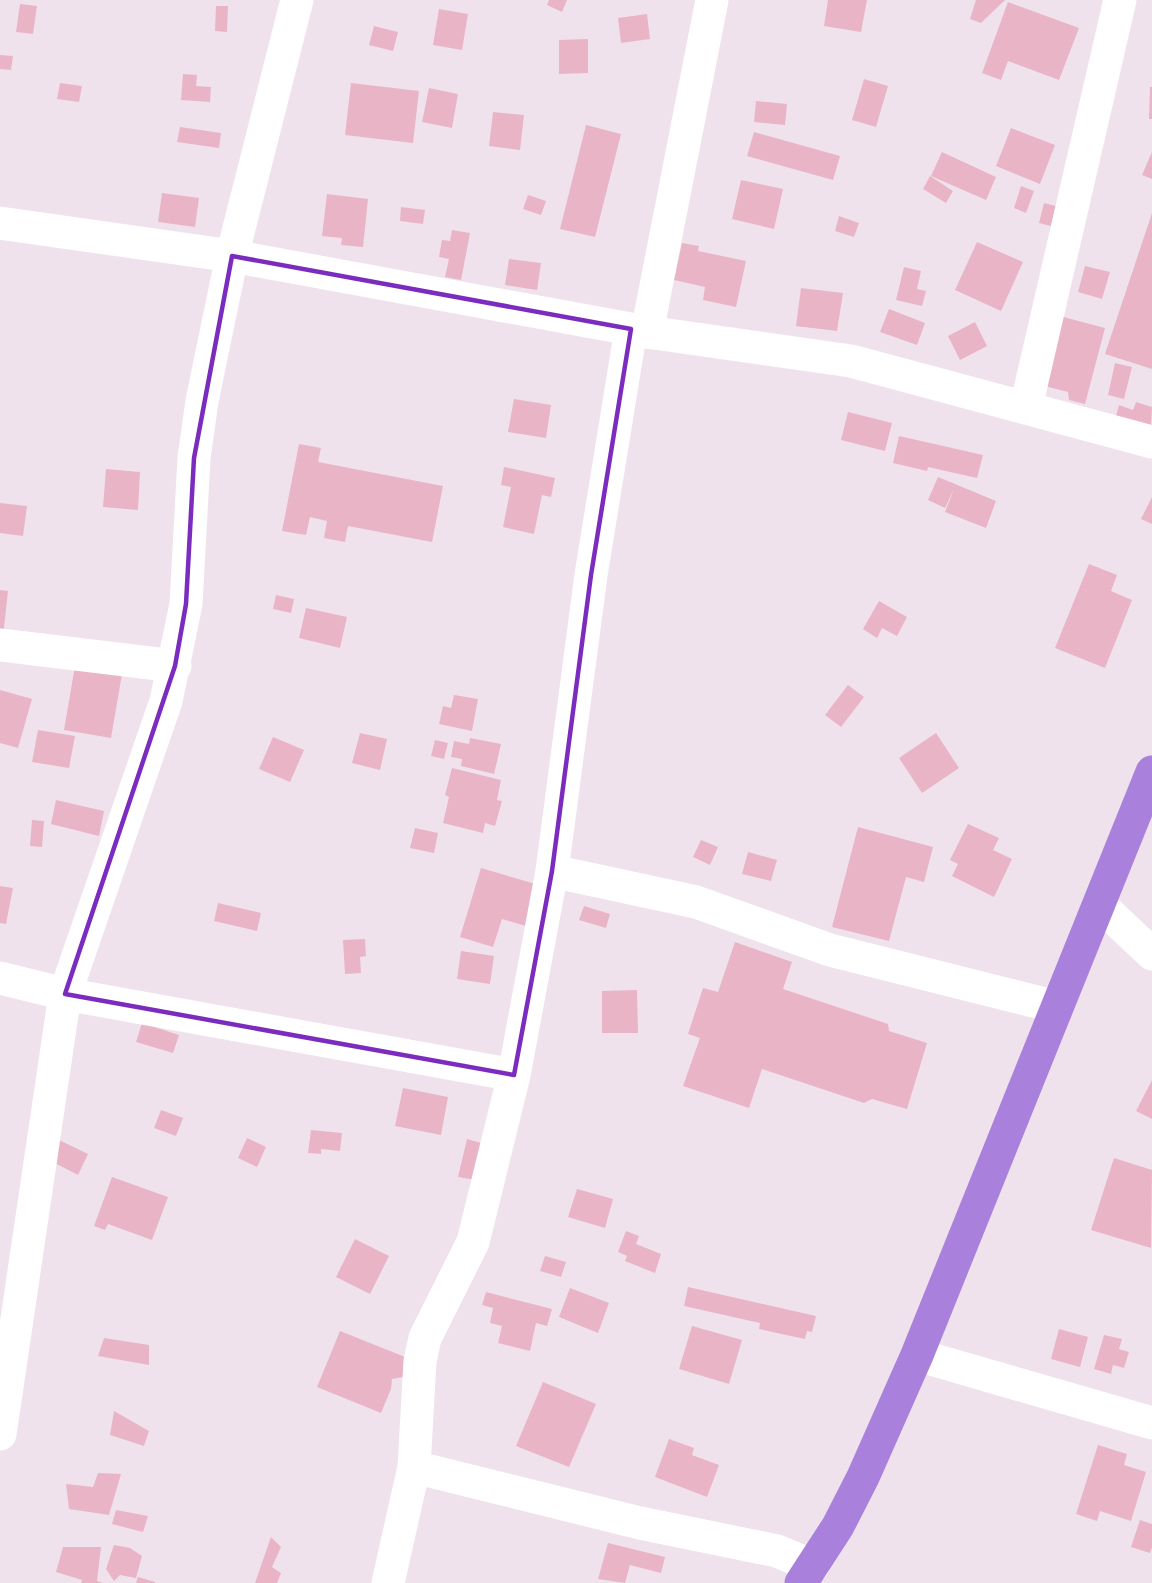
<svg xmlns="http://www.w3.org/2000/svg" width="1152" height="1583" font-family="Commissioner,sans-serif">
<rect width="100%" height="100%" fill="#efe2ed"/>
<path fill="#e9b5c6" d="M549,0H567L562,12L547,5Z
M828,0H867L861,32L824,26Z
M976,0H1005L981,23L970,19Z
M1008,2L1079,28L1059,80L1008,61L1001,80L982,73Z
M20,4L37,6L33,34L16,32Z
M216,6H228L227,32L215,31Z
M439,9L468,14L462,50L433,45Z
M647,14L650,39L621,43L618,18Z
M374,26L398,32L393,51L369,45Z
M588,39V73L559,74V40Z
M0,55L13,56L11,70L0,69Z
M183,74L197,75L196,86L211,87L210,102L181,100Z
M864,79L888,86L876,127L852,120Z
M60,83L82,86L79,102L57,99Z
M351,83L419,91L413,143L345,135Z
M1150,87H1152V119H1149Z
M429,88L458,94L452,128L422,122Z
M756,101L787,104L785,125L754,122Z
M493,112L524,115L520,150L489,146Z
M586,125L621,134L595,237L560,229Z
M180,127L221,133L219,148L177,142Z
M1011,128L1055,145L1040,184L996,166Z
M754,132L840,156L833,180L747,156Z
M942,152L996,177L986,200L931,176Z
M1152,152V179L1142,175Z
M930,176L953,191L946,203L923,189Z
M741,180L783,189L774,229L732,219Z
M1021,186L1034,191L1026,213L1014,208Z
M162,193L199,198L195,227L158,222Z
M327,194L368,199L363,247L341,245L342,238L322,236Z
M528,195L546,201L541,215L523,209Z
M1044,203L1056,206L1051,226L1039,223Z
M401,207L425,210L423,224L400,221Z
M1152,213V369L1105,354Z
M839,216L859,223L854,237L835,231Z
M452,230L470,233L461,280L445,277L449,259L439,257L442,240L450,241Z
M977,242L1023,262L1001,311L955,290Z
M682,243L699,246L698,251L746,261L736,307L703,300L705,287L674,280Z
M509,259L541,263L537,290L505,285Z
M1085,266L1110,272L1102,299L1078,292Z
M904,267L921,271L917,289L926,291L922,306L896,300Z
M801,288L843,293L837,331L796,326Z
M889,309L925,323L917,345L880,332Z
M1056,315L1105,328L1085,404L1069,400L1068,392L1037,384Z
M975,322L987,346L960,360L948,336Z
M1115,363L1132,367L1124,399L1108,395Z
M514,399L551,405L546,438L508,432Z
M1136,402L1152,407L1151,426L1116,416L1119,405L1133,410Z
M848,412L892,423L885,451L841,440Z
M899,436L983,455L977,478L928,467L927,471L893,463Z
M299,444L321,448L318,462L443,486L432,542L348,526L345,542L324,538L327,521L310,517L306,535L282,531Z
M504,467L555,478L551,497L542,495L534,534L503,527L511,487L501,485Z
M106,469L140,472L138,510L103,507Z
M938,477L996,501L986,528L945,512L954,489L945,508L928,500Z
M1152,497V524L1141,519Z
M0,503L27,506L23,536L0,533Z
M1089,564L1117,575L1111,591L1132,600L1105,668L1055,648Z
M0,590L8,591L3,637L0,636Z
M276,595L294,599L291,613L273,609Z
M879,601L907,617L897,636L882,628L877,638L863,629Z
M306,608L347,617L340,648L299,638Z
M75,666L122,674L111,738L64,730Z
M848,685L864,697L841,727L825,715Z
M0,690L32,699L18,748L0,743Z
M454,695L478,699L472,731L439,724L443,706L451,708Z
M38,730L75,736L69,768L32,762Z
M360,733L387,739L380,770L352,763Z
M936,733L959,768L922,793L899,758Z
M273,737L304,750L290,782L259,769Z
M470,738L501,744L494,774L461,766L462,759L451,757L454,741L469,744Z
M435,740L448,743L444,759L431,756Z
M452,768L501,780L497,800L502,801L495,826L485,823L483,833L443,823L449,797L445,795Z
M56,800L104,811L99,836L51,824Z
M32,820L44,821L42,847L30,846Z
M968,824L999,838L993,850L1012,859L994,897L952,876L958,864L950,860Z
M858,827L933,847L924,882L906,877L889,941L832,927Z
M415,828L438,833L434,853L410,848Z
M701,840L718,847L710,865L693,857Z
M748,852L777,860L771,881L742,874Z
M481,868L539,885L526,926L502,919L493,947L460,937Z
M0,886L13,888L6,924L0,923Z
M218,903L261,913L257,931L214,921Z
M584,906L610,914L606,928L579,920Z
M365,939L366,956L360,957L361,973L345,974L343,940Z
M735,942L792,962L783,989L888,1024L889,1031L927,1043L907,1109L872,1099L864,1103L762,1069L749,1108L683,1086L700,1038L688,1034L703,988L718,992Z
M461,951L494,956L490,984L457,979Z
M637,990L638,1033H602V991Z
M142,1023L179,1035L173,1053L136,1042Z
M1152,1080V1119L1136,1111Z
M403,1088L448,1097L441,1135L395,1126Z
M161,1110L183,1118L176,1136L154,1128Z
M311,1130L342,1133L340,1151L321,1149V1154L308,1153Z
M247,1138L266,1147L257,1167L238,1158Z
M467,1139L485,1144L476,1180L458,1177Z
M59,1140L88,1154L78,1175L49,1160Z
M1114,1158L1152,1170L1151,1248L1091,1230Z
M112,1177L168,1197L152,1240L108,1224L105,1230L94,1226Z
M577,1189L613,1199L605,1228L568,1217Z
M626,1231L639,1236L636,1244L661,1254L655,1273L625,1261L627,1256L618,1252Z
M355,1239L389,1256L370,1294L336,1277Z
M545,1256L566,1262L561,1277L540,1271Z
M688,1287L816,1316L812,1332L807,1331L805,1339L759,1329L760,1323L684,1306Z
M570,1288L609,1303L598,1333L559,1317Z
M486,1292L552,1309L547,1326L536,1323L530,1351L498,1343L502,1326L490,1323L493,1308L482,1305Z
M692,1326L742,1340L729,1384L679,1369Z
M1059,1329L1088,1337L1080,1367L1051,1359Z
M340,1331L410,1359L403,1377L392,1379L391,1389L381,1413L317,1387Z
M1104,1335L1122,1339L1119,1349L1129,1352L1124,1368L1113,1365L1111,1374L1094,1369Z
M104,1338L149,1345V1365L98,1356Z
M543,1382L596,1404L569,1467L516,1446Z
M114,1411L149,1431L144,1446L110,1435Z
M669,1439L694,1448L692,1455L719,1465L707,1497L655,1477Z
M1098,1445L1127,1454L1124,1465L1146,1472L1131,1521L1100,1511L1097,1521L1076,1514Z
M98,1473L121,1474L109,1515L69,1509L66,1484L93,1487Z
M116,1510L148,1516L143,1532L112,1524Z
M1140,1520L1152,1524V1547L1150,1553L1131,1547Z
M271,1537L281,1547L272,1567L281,1573L277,1583H255Z
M608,1543L665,1557L661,1573L630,1565L625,1583L598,1579Z
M114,1545L130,1548L142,1556L136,1578L120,1575L114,1581L106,1569Z
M63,1547H101L97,1581L103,1583H81L82,1580L56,1572Z
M138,1577L155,1582V1583H136Z"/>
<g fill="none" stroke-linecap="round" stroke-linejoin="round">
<path stroke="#fff" stroke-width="33" d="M0,223L232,256L647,332L851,361L1152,442
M647,332L712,0
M1026,407L1120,0
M0,645L175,666
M552,871L696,902L830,950L1057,1007
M1099,904L1152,954
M0,978L65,994L514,1075
M917,1355L1152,1423
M0,1434L65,994L166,701L186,604L194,458L202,401L232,256L297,0
M414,1467L640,1523L777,1551L813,1566
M388,1583L414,1467L420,1361L425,1338L473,1242L514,1075L552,871L591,575L631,329"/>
<path stroke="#a981dd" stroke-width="33" d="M801,1583L838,1526L863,1477L917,1355L1152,772"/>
</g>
<path fill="none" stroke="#7b2cbf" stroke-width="4.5" stroke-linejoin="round" d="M232,256L631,329L591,575L552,871L514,1075L65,994L175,666L186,604L194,458Z"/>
</svg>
